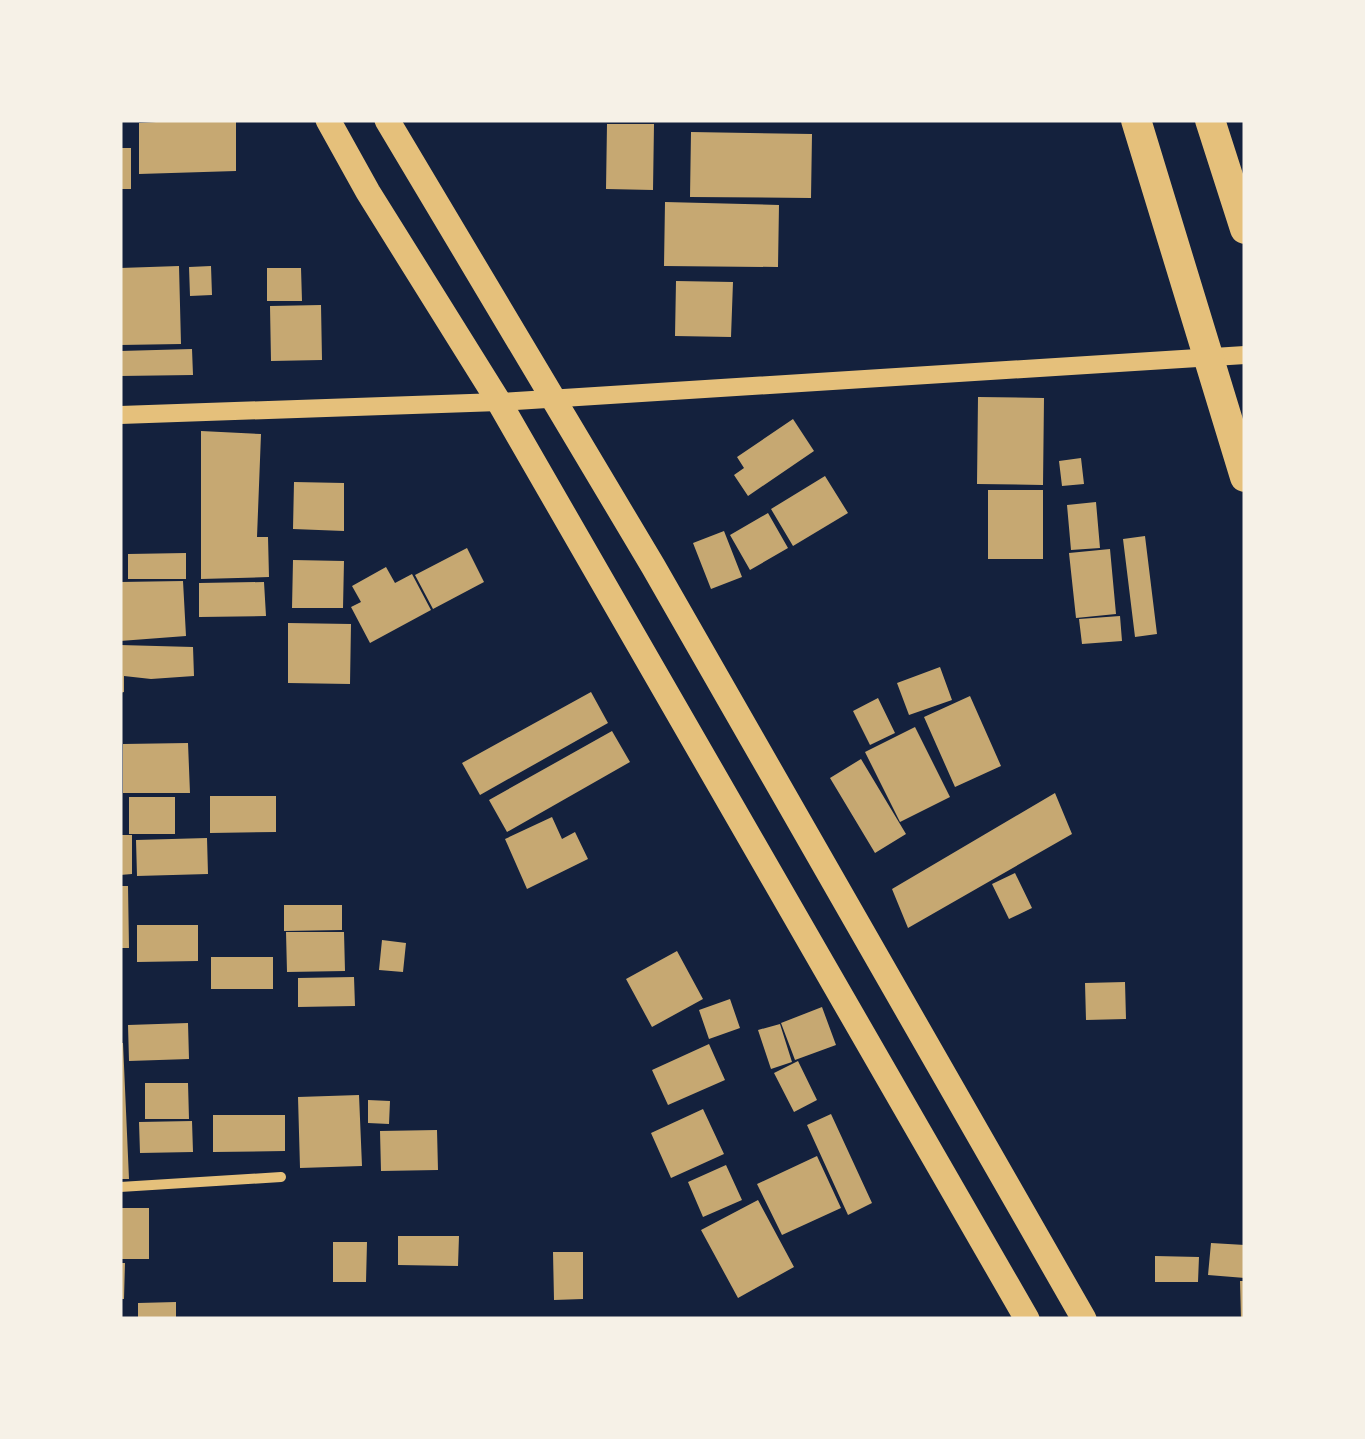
<svg xmlns="http://www.w3.org/2000/svg" width="1365" height="1439" font-family="Mulish,sans-serif">
<rect width="100%" height="100%" fill="#14213d"/>
<path fill="#c6a872" d="M190,120H236V171L139,174V123Z
M607,124H654L653,190L606,189Z
M691,132L812,134L811,198L690,197Z
M120,148H131V189H120Z
M665,202L779,205L778,267L664,266Z
M179,266L181,344L120,345V268Z
M211,266L212,295L190,296L189,267Z
M267,268H301L302,301H267Z
M676,281L733,282L731,337L675,336Z
M321,305L322,360L271,361L270,306Z
M192,349L193,375L120,376V351Z
M978,397L1044,398L1043,485L977,484Z
M793,419L814,451L748,496L734,475L744,468L737,457Z
M201,431L261,434L257,537H268L269,577L201,579Z
M1081,458L1084,484L1062,486L1059,461Z
M825,476L848,513L793,546L771,509Z
M294,482L344,483V531L293,529Z
M988,490H1043V559H988Z
M1096,502L1100,548L1071,550L1067,505Z
M768,513L788,548L750,570L730,535Z
M724,531L742,577L711,589L693,543Z
M1145,536L1157,634L1135,637L1123,539Z
M467,548L484,582L433,609L415,575Z
M1110,549L1116,614L1076,618L1069,553Z
M186,553V579H128V554Z
M293,560L344,561L343,608H292Z
M386,567L395,583L412,574L431,610L370,643L351,607L361,602L352,586Z
M183,581L186,636L120,641V582Z
M264,582L266,616L199,617V583Z
M1120,616L1122,641L1082,644L1079,619Z
M288,623L351,624L350,684L288,683Z
M120,645L193,647L194,676L151,679L124,676V692L120,693Z
M940,667L952,700L909,715L897,683Z
M591,692L608,723L480,795L462,763Z
M970,696L1001,766L955,787L924,717Z
M878,698L895,733L870,745L853,711Z
M915,727L950,797L900,822L865,752Z
M612,731L630,762L507,832L489,800Z
M188,743L190,793H123V744Z
M861,759L906,834L875,853L830,778Z
M1055,793L1072,834L908,928L892,889Z
M210,796H276V832L210,833Z
M129,797H175V834H129Z
M552,817L562,839L575,832L588,859L527,889L505,839Z
M120,835H132V874L120,875Z
M207,838L208,874L137,876L136,840Z
M1015,873L1032,908L1009,919L992,884Z
M120,886H128L129,948H120Z
M284,905H342V930L284,931Z
M137,925H198V961L137,962Z
M286,932H344L345,971L287,972Z
M382,940L406,943L403,972L379,970Z
M677,951L703,999L652,1027L626,979Z
M211,957H273V989H211Z
M354,977L355,1006L298,1007V978Z
M1125,982L1126,1019L1086,1020L1085,983Z
M730,999L740,1028L709,1039L699,1010Z
M822,1007L836,1045L795,1060L781,1023Z
M188,1023L189,1059L129,1061L128,1025Z
M780,1024L792,1062L771,1069L758,1030Z
M120,1043H123L129,1179H120Z
M709,1044L725,1080L668,1105L652,1070Z
M798,1061L817,1100L794,1112L774,1073Z
M145,1083H188L189,1119H145Z
M359,1095L362,1166L300,1168L298,1097Z
M368,1100L390,1101L389,1124L368,1123Z
M703,1109L724,1154L671,1178L651,1133Z
M831,1114L872,1203L848,1215L807,1125Z
M213,1115H285V1151L213,1152Z
M192,1121L193,1152L140,1153L139,1122Z
M437,1130L438,1170L381,1171L380,1131Z
M817,1156L841,1208L782,1235L757,1184Z
M726,1165L742,1200L703,1217L688,1182Z
M758,1200L794,1267L738,1298L701,1230Z
M120,1208H149V1259H120Z
M398,1236H459L458,1266L398,1265Z
M333,1242H367L366,1282H333Z
M1211,1243L1245,1245V1278L1208,1275Z
M553,1252H583V1299L554,1300Z
M1155,1256L1199,1257L1198,1282H1155Z
M120,1263H125L124,1299H120Z
M1240,1281H1245V1319H1241Z
M176,1302V1319H138V1303Z"/>
<g fill="none" stroke-linecap="round" stroke-linejoin="round">
<path stroke="#e5c07b" stroke-width="10" d="M120,1187L281,1177"/>
<path stroke="#e5c07b" stroke-width="18" d="M120,415L499,402L1245,355"/>
<path stroke="#e5c07b" stroke-width="25" d="M328,120L368,192L499,402L1027,1319
M387,120L653,566L1084,1319"/>
<path stroke="#e5c07b" stroke-width="30" d="M1136,120L1245,477
M1210,120L1245,229"/>
</g>
<rect width="1365" height="1439" fill="none" stroke="#f6f1e7" stroke-width="245"/>
</svg>
